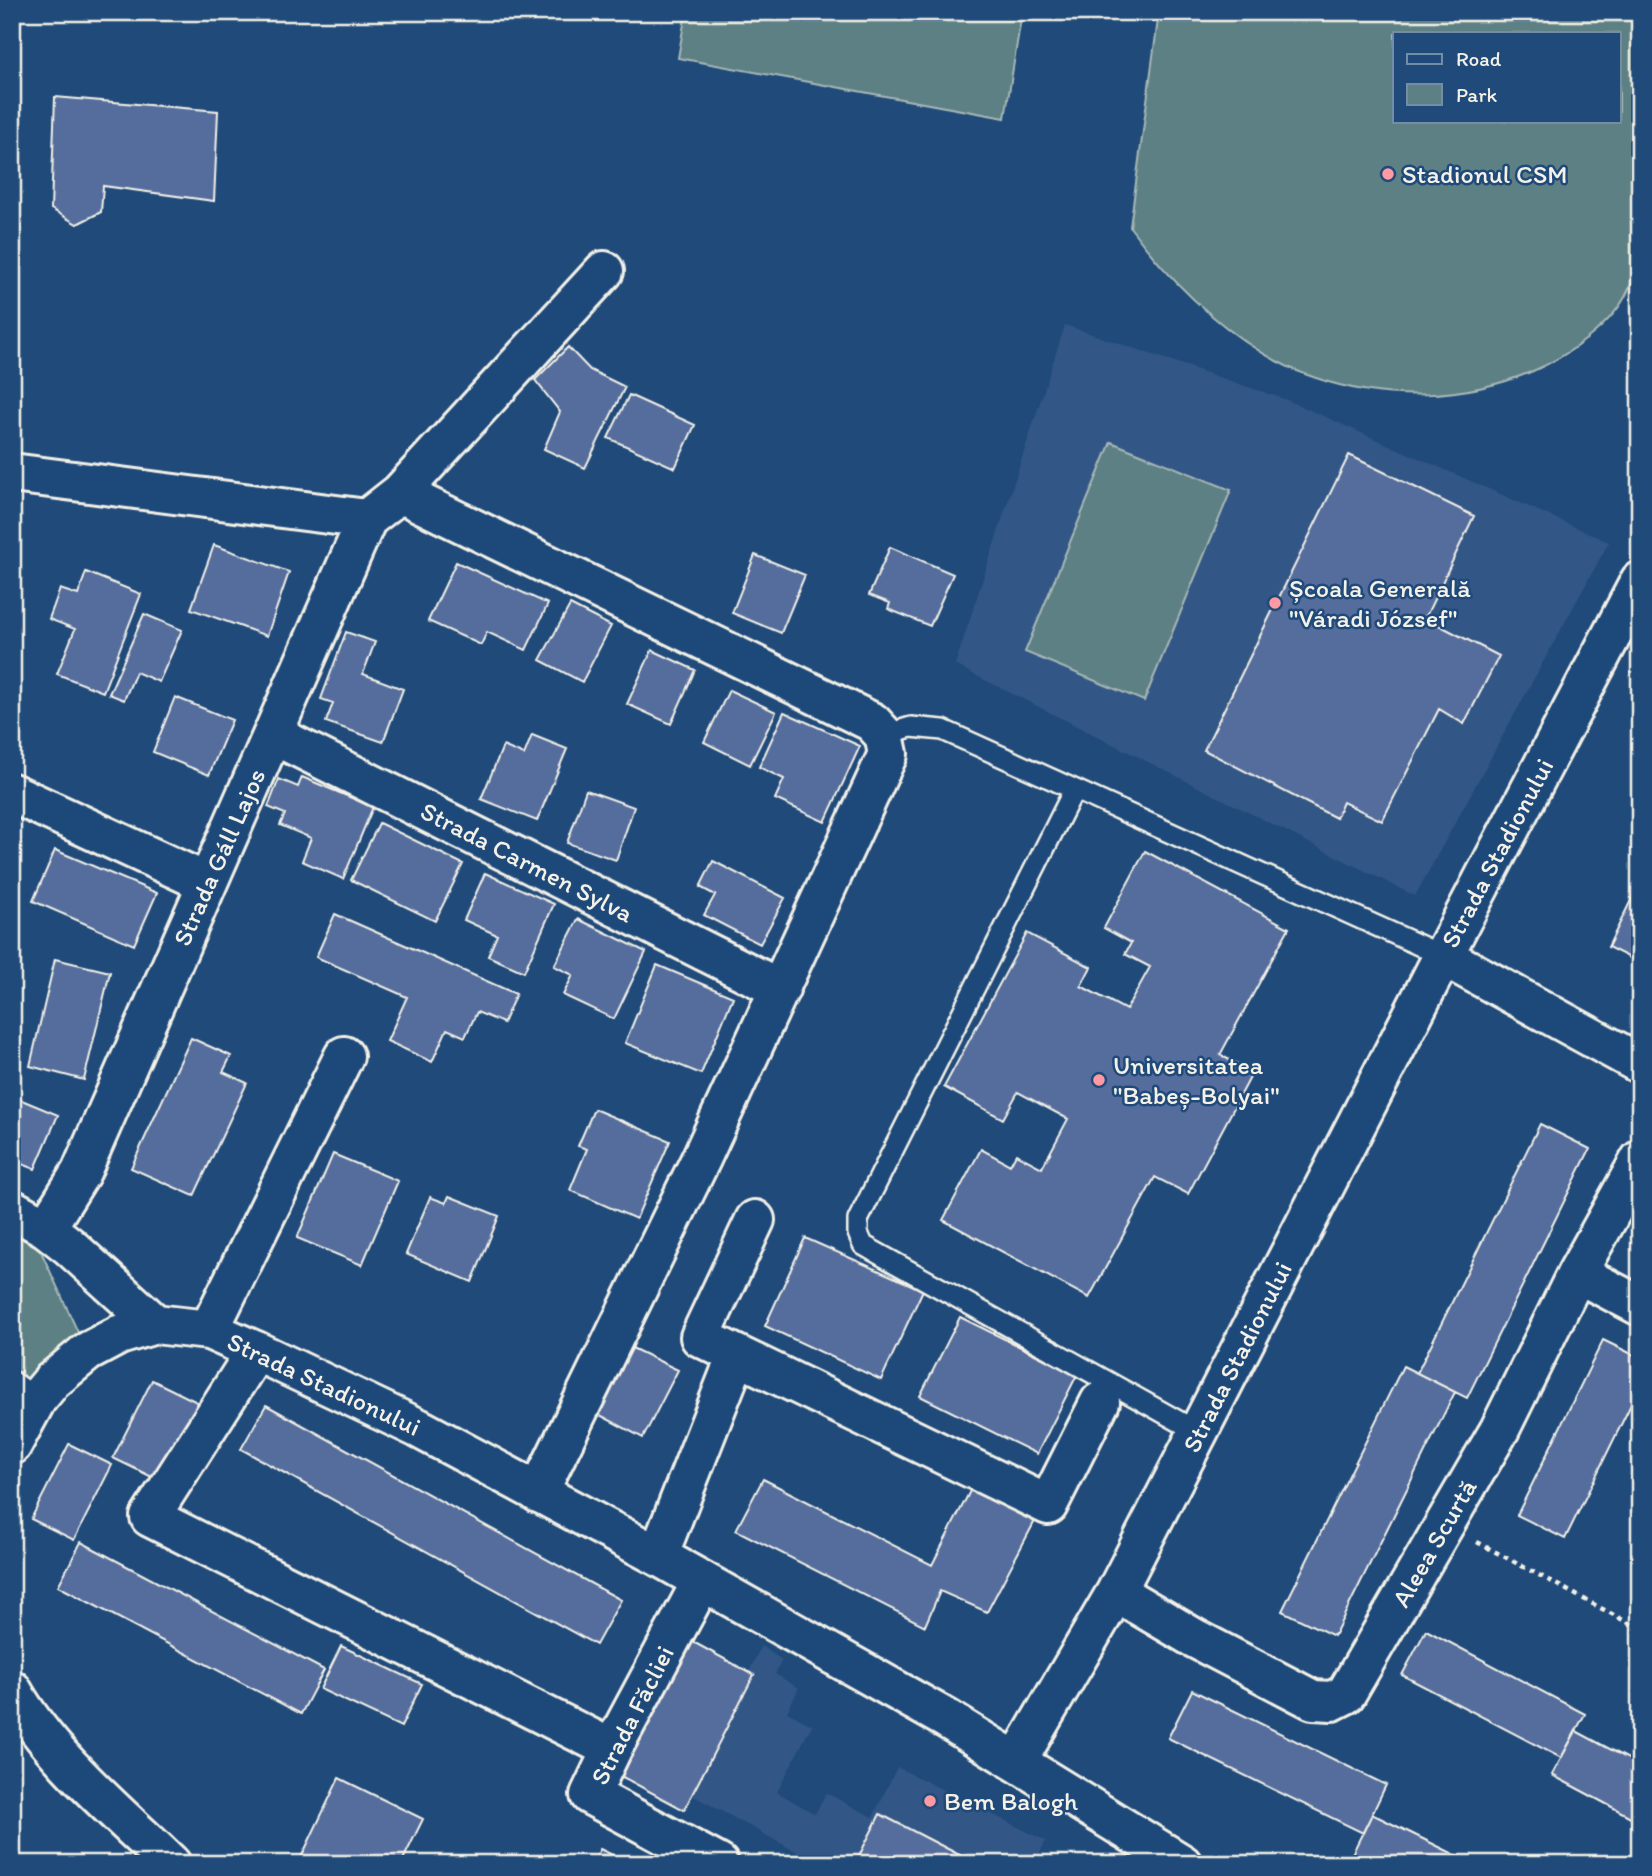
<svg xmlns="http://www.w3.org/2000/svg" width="1652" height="1876" font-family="Itim,sans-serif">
<rect width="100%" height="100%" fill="#1f4a7a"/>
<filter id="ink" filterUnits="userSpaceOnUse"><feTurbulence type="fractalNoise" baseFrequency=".0143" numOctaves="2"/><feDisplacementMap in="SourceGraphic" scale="14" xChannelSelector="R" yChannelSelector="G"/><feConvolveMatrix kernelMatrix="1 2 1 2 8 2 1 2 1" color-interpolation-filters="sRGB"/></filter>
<g filter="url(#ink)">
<path fill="#335786" d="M1065,325L1287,400L1609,542L1415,896L955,665Z
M761,1646L782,1660L775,1674L799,1688L787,1712L812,1725L777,1792L815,1814L826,1793L873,1817L897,1767L1046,1841L1036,1861L1040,1864H977L880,1814L855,1864H819L692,1795Z"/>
<path fill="#5d8084" stroke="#a8b8b6" stroke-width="2" fill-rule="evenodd" d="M686,12H1022L1005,118L678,58Z
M1159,12H1640C1640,63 1640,114 1640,166C1640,207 1646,252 1628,291C1613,325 1566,357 1533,371C1465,400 1386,402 1316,378C1244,355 1173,286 1130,227ZM1395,33H1619V121H1395Z
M1111,442L1231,490L1144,701L1025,652Z
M12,1233L39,1247L87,1352L12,1445Z"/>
<path fill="#546d9d" stroke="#f4f1e8" stroke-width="2" d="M55,97L218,111L214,201L103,186L101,212L77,224L51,209Z
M568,347L590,370L625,387L585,468L544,449L560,412L535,380Z
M629,395L695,425L675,468L608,438Z
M1349,455L1474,516L1425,618L1499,656L1464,724L1439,709L1382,821L1343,802L1336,818L1204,750Z
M214,545L289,572L267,636L191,609Z
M890,547L953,574L930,626L888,609L890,603L869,595Z
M755,555L805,575L781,633L732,613Z
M456,562L548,604L526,650L487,632L481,645L428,621Z
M86,572L141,594L103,692L57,674L75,629L49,619L60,589L78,595Z
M570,605L611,626L582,682L540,660Z
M144,614L182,630L159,682L136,672L124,700L109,694Z
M346,632L375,642L363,674L403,689L383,742L326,722L333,703L321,699Z
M652,650L695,670L671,724L627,704Z
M729,690L776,712L750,765L704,742Z
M175,697L232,720L209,775L153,752Z
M784,712L860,746L825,822L775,799L784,779L759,767Z
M532,735L567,749L537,821L481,799L503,746L524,755Z
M302,777L373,807L343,879L302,861L311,838L280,825L285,814L268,807L279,779L298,787Z
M586,790L634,807L616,860L567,843Z
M379,823L463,864L435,921L351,880Z
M55,850L157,893L134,945L33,901Z
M1145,851L1289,928L1220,1055L1253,1072L1188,1194L1155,1177L1089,1298L943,1220L981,1149L1010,1165L1016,1154L1042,1168L1068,1119L1018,1092L1003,1119L944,1087L1027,933L1091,967L1081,986L1126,1010L1150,967L1125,954L1131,943L1104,928Z
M713,861L785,898L760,944L704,915L715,895L700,887Z
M485,873L554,904L524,972L488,956L497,935L464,920Z
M1640,882V963L1608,947Z
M335,914L516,994L503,1023L477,1012L465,1037L447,1029L432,1062L387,1041L407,997L316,957Z
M578,919L646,952L614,1019L563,995L573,975L554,966Z
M55,959L110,972L84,1080L30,1066Z
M657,965L733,997L701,1074L625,1043Z
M191,1038L231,1056L223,1072L247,1083L194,1196L131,1168Z
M12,1096L58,1115L35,1169L12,1160Z
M594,1109L670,1141L636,1219L570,1190L587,1149L578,1146Z
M1540,1124L1590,1149L1467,1398L1417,1373Z
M333,1154L398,1181L362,1265L297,1238Z
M449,1196L499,1216L472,1282L406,1254L430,1197L446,1203Z
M805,1238L923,1290L881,1380L765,1326Z
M960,1317L1077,1375L1037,1454L920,1396Z
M1603,1340L1640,1358V1386L1565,1539L1517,1515Z
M632,1348L678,1370L643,1438L598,1414Z
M1403,1366L1455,1392L1334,1636L1282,1611Z
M152,1380L199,1403L160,1481L113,1458Z
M266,1405L621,1600L596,1645L241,1449Z
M69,1444L112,1465L74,1540L31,1519Z
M763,1479L932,1565L971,1489L1036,1519L987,1612L940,1591L925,1626L736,1530Z
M81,1542L324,1670L301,1714L58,1586Z
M1426,1630L1585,1714L1561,1758L1402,1675Z
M682,1636L754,1675L684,1810L615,1773Z
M341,1646L422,1684L401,1727L320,1689Z
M1192,1690L1386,1785L1363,1833L1168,1738Z
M1576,1731L1640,1765V1822L1552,1775Z
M339,1778L423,1819L401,1864H298Z
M880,1814L977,1864H855Z
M1372,1814L1474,1864H1352L1348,1862Z
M600,1849L631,1864H593Z"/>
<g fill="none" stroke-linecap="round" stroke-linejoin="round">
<g stroke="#f4f1e8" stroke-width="24">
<path id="service" d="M884,735L911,727L943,730L1443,956
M1074,790L858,1220V1233L863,1245L1198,1432
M12,1381L37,1399"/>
</g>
<g stroke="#f4f1e8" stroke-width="44">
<path id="minor" d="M12,473L367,519
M400,493L872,722L884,735L888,754L701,1159L538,1493
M274,735L780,989
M12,793L207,883
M1443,956L1640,1064
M12,1209L46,1228L69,1246L155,1324
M46,1228L81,1172L367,519L400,493L604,271
M1577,1273L1640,1306
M209,1330L344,1056
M256,1351L150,1517L612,1749
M737,1355L700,1337L755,1220
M658,1556L737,1355L1048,1505L1100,1402
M702,1581L612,1749L590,1795L719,1864
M1116,1592L1194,1638L1313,1700L1332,1701L1346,1694L1500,1429L1577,1273L1640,1160
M1017,1761L1116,1592L1443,956L1640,581"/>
</g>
<g stroke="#f4f1e8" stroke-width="44">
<path id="tertiary" d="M12,1445L37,1399L52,1381L87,1352L119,1335L155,1324L209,1330L256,1351L418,1428L658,1556L947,1719L1182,1864
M12,1690C50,1757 116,1811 171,1864"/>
</g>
<path stroke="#f4f1e8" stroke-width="4.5" stroke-dasharray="5 5" stroke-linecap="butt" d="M1477,1542L1640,1629"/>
<use href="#service" stroke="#1f4a7a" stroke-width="19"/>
<use href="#minor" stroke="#1f4a7a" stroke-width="38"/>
<use href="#tertiary" stroke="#1f4a7a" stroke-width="38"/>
</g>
</g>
<g fill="#ff9aa2" stroke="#1f4a7a" stroke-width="2.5">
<circle cx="1388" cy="174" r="7"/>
<circle cx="1275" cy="603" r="7"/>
<circle cx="1099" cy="1080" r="7"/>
<circle cx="930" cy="1801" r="7"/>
</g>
<g text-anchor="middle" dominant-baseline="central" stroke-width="5" stroke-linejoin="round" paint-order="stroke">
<g font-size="26" fill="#f4f1e8" stroke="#1f4a7a" text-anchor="start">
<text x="1402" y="174">Stadionul CSM</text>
<text x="1289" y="588">Școala Generală<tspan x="1289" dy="30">"Váradi József"</tspan></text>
<text x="1113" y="1065">Universitatea<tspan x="1113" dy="30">"Babeș-Bolyai"</tspan></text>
<text x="944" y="1801">Bem Balogh</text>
</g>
<g font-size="26" fill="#f4f1e8" stroke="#1f4a7a">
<text transform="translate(1497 853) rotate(-62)">Strada Stadionului</text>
<text transform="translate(219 857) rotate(-66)">Strada Gáll Lajos</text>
<text transform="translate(527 862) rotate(27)">Strada Carmen Sylva</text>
<text transform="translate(1237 1357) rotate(-63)">Strada Stadionului</text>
<text transform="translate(324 1384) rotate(25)">Strada Stadionului</text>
<text transform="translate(1434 1543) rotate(-60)">Aleea Scurtă</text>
<text transform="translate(632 1715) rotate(-63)">Strada Făcliei</text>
</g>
</g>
<rect width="1652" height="1876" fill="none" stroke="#1f4a7a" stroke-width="42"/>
<rect x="21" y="21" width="1610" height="1834" fill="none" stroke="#f4f1e8" stroke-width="2.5" filter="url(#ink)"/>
<rect x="1393" y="32" width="228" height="91" fill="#1f4a7a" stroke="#748da6" stroke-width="2"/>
<rect x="1407" y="54" width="35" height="10" fill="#1f4a7a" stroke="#748da6" stroke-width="2"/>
<text x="1456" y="66" font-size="21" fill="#f4f1e8">Road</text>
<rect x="1407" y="84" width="35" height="21" fill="#5d8084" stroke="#748da6" stroke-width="2"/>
<text x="1456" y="102" font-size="21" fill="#f4f1e8">Park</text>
</svg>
